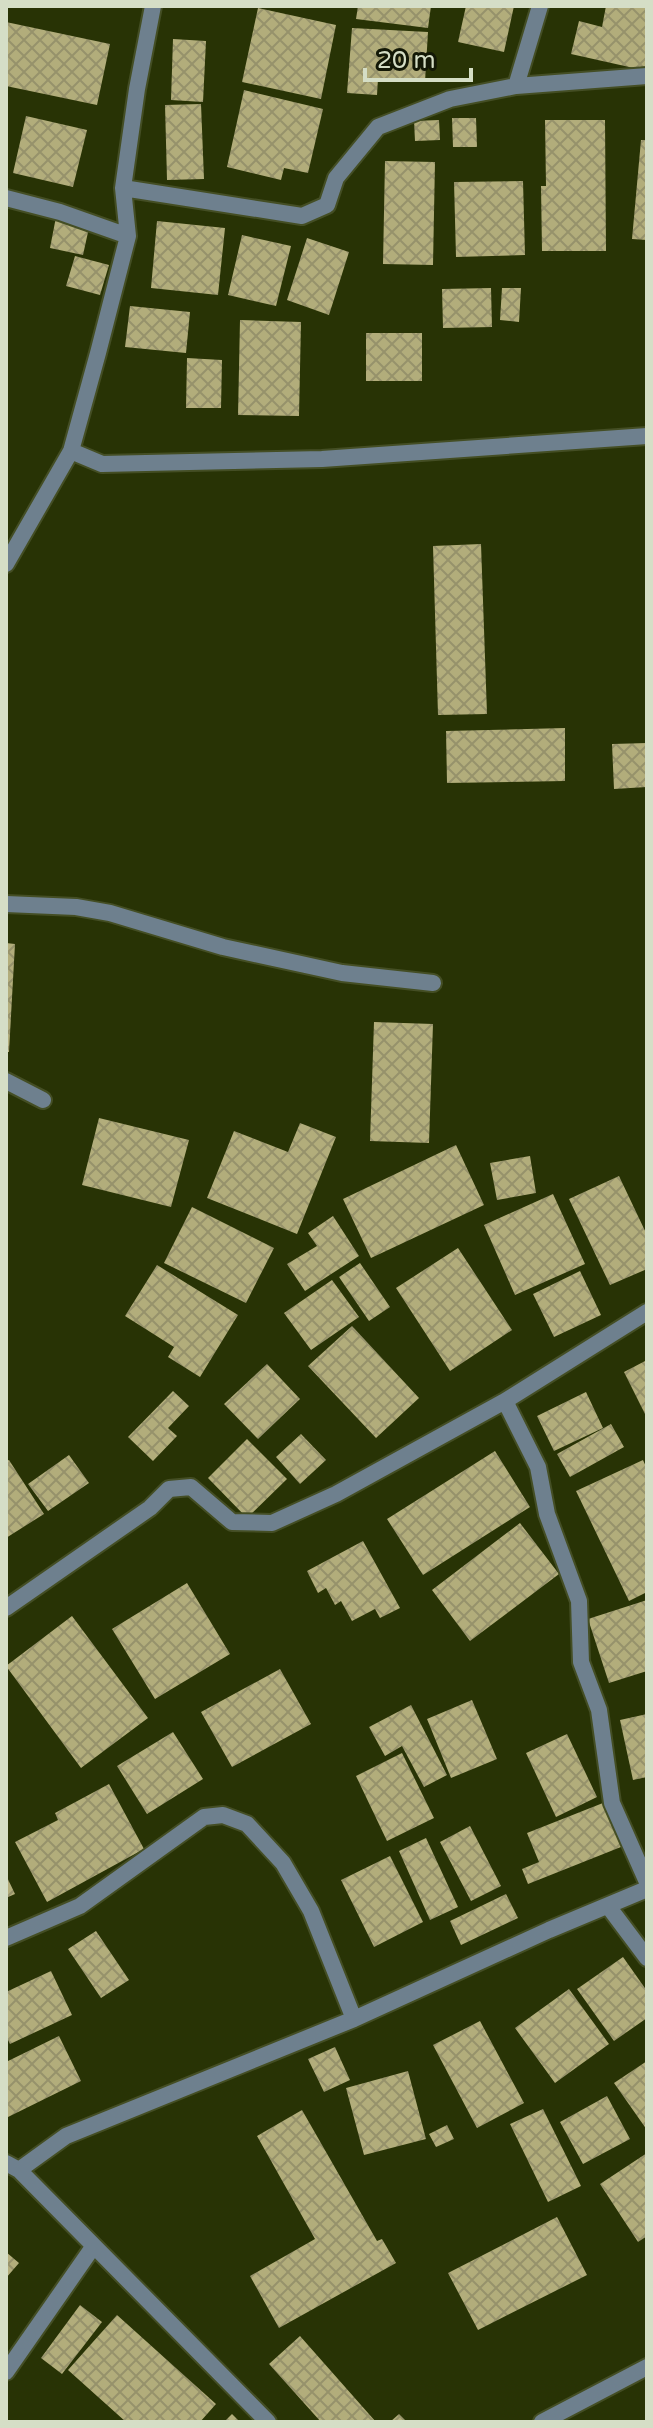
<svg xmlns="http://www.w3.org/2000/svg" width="653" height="2428" font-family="'Varela Round',sans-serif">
<defs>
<pattern id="building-cross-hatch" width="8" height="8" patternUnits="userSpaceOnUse" patternTransform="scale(2)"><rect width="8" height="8" fill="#b2ad7b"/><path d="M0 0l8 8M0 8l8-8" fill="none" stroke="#96926b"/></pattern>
</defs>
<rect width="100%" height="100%" fill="#283305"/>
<path fill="url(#building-cross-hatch)" d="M358,6H431L428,28L356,19Z
M466,6H514L504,52L458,42Z
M606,6H647V71L571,54L579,21L602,27Z
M258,8L336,25L321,99L242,82Z
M6,22L110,44L97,105L6,86Z
M352,28L428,32L425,82L378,79L377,95L347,93Z
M173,39L206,41L203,102L171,100Z
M244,90L323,109L308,173L284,168L281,180L227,167Z
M201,104L204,179L167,180L165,105Z
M26,116L87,130L73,187L13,173Z
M452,118H476L477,147H453Z
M439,120L440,140L415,141L414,121Z
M545,120H605L606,251H542L541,186H546Z
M641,140H647V240L632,239Z
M385,161L435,162L433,265L383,264Z
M523,181L525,255L456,257L454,182Z
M56,217L90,223L83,255L50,248Z
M157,221L225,228L218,295L151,288Z
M242,235L291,246L276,306L228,295Z
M307,238L349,252L329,315L287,300Z
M75,256L109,265L100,295L66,286Z
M491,288L492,327L443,328L442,289Z
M502,288H521L519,322L500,320Z
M130,306L190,312L186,353L125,347Z
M240,320L301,322L299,416L238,415Z
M366,333H422V381H366Z
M187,358L222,360L221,408H186Z
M481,544L487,714L438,715L433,546Z
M565,728V781L447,783L446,731Z
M647,743V787L614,789L612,744Z
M6,943L15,944L9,1052H6Z
M374,1022L433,1024L429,1143L370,1141Z
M99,1118L189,1140L171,1207L82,1185Z
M300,1123L336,1137L297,1234L207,1198L234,1131L288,1152Z
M456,1145L484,1205L371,1258L343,1199Z
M530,1156L536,1193L497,1200L490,1163Z
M619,1176L647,1235V1269L610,1285L569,1199Z
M553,1194L585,1264L515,1295L484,1225Z
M192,1207L274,1248L246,1303L164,1263Z
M333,1216L359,1256L305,1291L287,1264L317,1246L308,1233Z
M458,1248L512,1330L450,1371L396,1288Z
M360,1263L390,1307L369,1321L339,1277Z
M157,1265L238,1315L200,1377L168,1357L174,1347L125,1316Z
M580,1271L601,1315L554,1337L533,1294Z
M332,1280L359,1317L311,1350L284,1313Z
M352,1326L419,1398L376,1438L308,1366Z
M647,1360V1418L624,1372Z
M267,1364L300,1399L258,1439L224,1404Z
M173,1391L189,1406L168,1428L177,1436L153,1461L128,1437Z
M586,1392L603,1428L554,1451L537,1416Z
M611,1424L624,1447L570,1477L557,1454Z
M301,1434L326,1460L300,1484L276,1457Z
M247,1439L287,1479L247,1518L208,1478Z
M495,1451L530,1507L423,1575L387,1519Z
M69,1455L89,1483L48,1511L28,1484Z
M9,1460L44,1514L6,1538V1461Z
M643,1460L647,1469V1592L629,1601L576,1491Z
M520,1523L559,1574L470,1641L432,1590Z
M363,1541L400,1608L380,1618L375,1609L352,1621L341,1601L335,1605L326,1588L318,1593L307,1571Z
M187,1583L230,1654L155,1699L112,1629Z
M647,1600V1671L609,1683L588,1619Z
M72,1616L148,1718L81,1768L6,1666Z
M280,1669L311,1724L232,1767L201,1712Z
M472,1700L497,1759L451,1778L427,1719Z
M411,1705L447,1775L424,1787L402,1746L385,1756L369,1727Z
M647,1714V1777L633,1780L620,1720Z
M173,1732L203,1779L147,1814L117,1766Z
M567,1734L597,1797L556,1817L526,1753Z
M402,1753L434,1818L387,1841L356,1776Z
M109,1784L144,1849L47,1902L15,1842L58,1820L55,1813Z
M608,1801L626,1845L528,1884L522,1869L539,1862L527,1833Z
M470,1826L501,1886L471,1901L440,1842Z
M426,1838L458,1907L430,1920L399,1851Z
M390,1856L423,1922L374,1947L341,1880Z
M6,1875L15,1894L6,1898Z
M506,1894L518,1918L461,1945L450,1921Z
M96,1931L129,1980L101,1998L68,1949Z
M623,1957L647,1991V2018L614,2041L577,1989Z
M51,1971L72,2015L10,2044L6,2036V1992Z
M569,1989L609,2044L555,2083L515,2028Z
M480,2021L524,2103L477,2128L433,2045Z
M59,2036L81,2081L6,2118V2062Z
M335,2047L350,2080L324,2092L308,2059Z
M647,2061V2130L614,2083Z
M408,2071L426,2139L364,2155L346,2088Z
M607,2096L630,2139L583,2164L560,2122Z
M543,2109L581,2186L548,2202L510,2124Z
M302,2110L377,2241L382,2239L396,2263L279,2328L250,2276L315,2239L257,2136Z
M447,2125L454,2139L436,2147L429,2134Z
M647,2153V2236L638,2242L600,2184Z
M557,2217L587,2275L478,2330L448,2273Z
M6,2252L19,2263L6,2278Z
M80,2305L102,2322L62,2374L41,2358Z
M117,2315L216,2404L200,2422H126L68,2370Z
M300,2336L376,2422H321L269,2364Z
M232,2414L240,2422H224Z
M399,2414L407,2422H390Z"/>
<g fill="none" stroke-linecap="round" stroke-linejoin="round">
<g stroke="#444e24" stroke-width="20">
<path id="street" d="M516,86L540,6
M123,188L302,216L327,205L336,178L378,127L450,99L516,86L647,76
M6,198L60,212L128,236
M71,451L102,464L322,459L647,436
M6,564L71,451L98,353L128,236L123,188L137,89L153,6
M6,904L76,907L110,913L223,947L342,973L433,983
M6,1081L43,1100
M505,1401L538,1467L547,1514L579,1601L581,1662L599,1710L612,1803L647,1882
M6,1608L150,1508L169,1489L191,1487L232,1522L272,1523L336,1494L505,1401L647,1312
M608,1906L647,1958
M6,1938L80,1906L204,1817L223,1815L247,1824L283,1863L311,1911L354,2019
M6,2163L19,2170L268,2422
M19,2170L66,2136L354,2019L549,1930L647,1889
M6,2372L93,2247
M542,2422L647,2367"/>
</g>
<use href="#street" stroke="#6e808e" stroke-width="16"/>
</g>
<rect width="653" height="2428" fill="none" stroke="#d5dec6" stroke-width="16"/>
<path d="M365 68v12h106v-12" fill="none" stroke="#d5dec6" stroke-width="4"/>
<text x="377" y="68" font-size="24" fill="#d5dec6" stroke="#131806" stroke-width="6" paint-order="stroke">20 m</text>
</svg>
